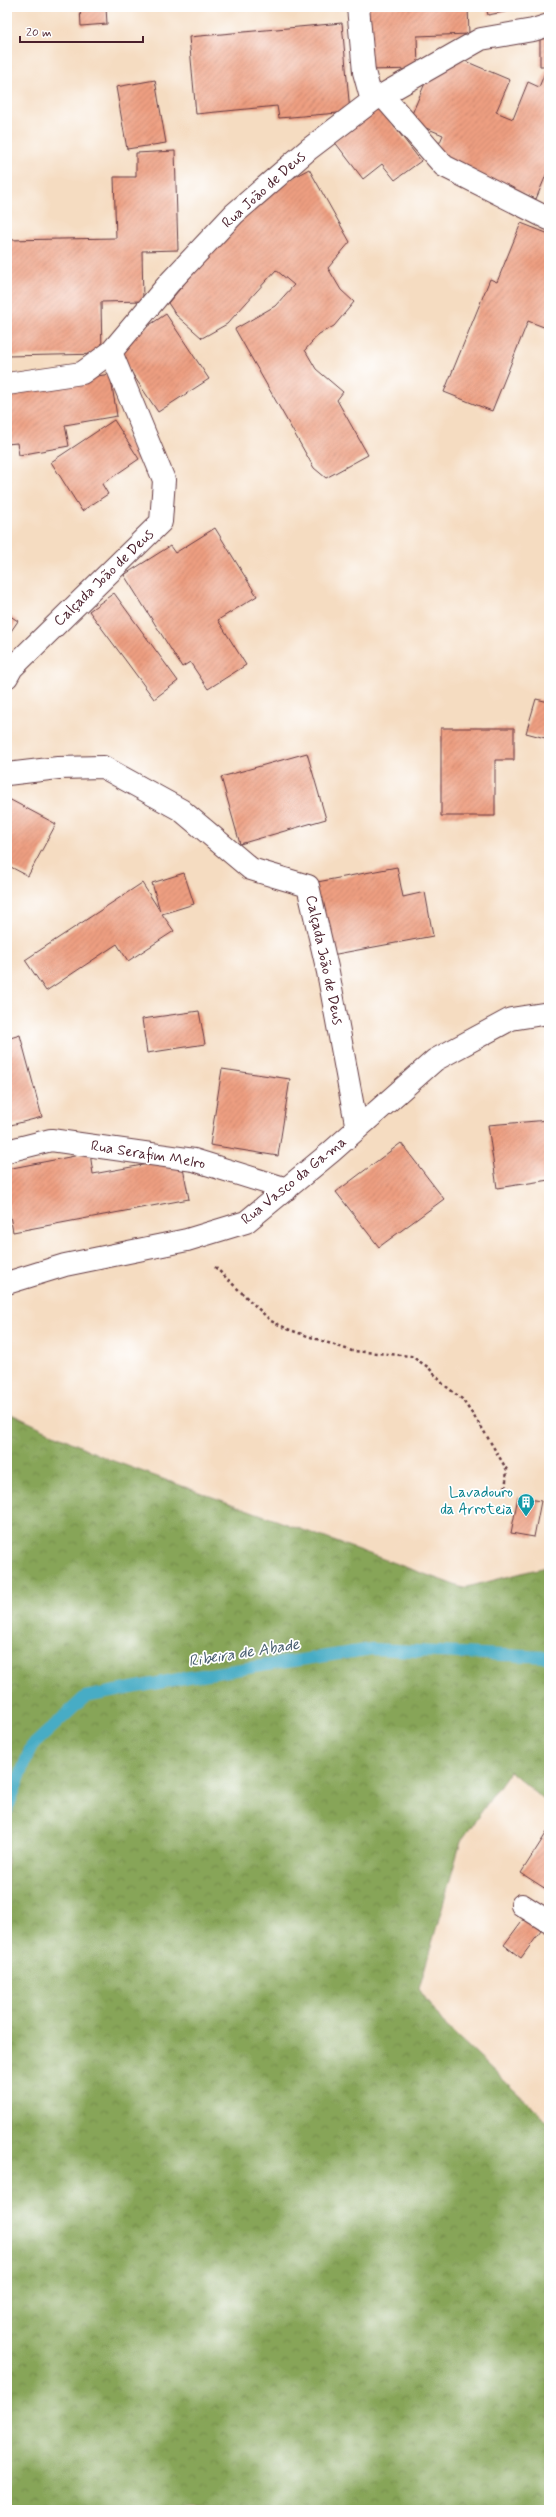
<svg xmlns="http://www.w3.org/2000/svg" width="556" height="2517" font-family="Mynerve,sans-serif">
<defs>
<pattern id="forest-crowns" width="20" height="18" patternUnits="userSpaceOnUse"><rect width="20" height="18" fill="#87a558"/><path d="M2 6a3 3 0 1 1 6 0M12 15a3 3 0 1 1 6 0" fill="none" stroke="#708649"/></pattern>
<pattern id="building-hatch" width="6" height="6" patternUnits="userSpaceOnUse"><rect width="6" height="6" fill="#ee9f81"/><path d="M-1 1l2-2M0 6l6-6M5 7l2-2" fill="none" stroke="#c3816a"/></pattern>
</defs>
<rect width="100%" height="100%" fill="#fff"/>
<filter id="ink" filterUnits="userSpaceOnUse"><feTurbulence type="fractalNoise" baseFrequency=".025" numOctaves="2"/><feDisplacementMap in="SourceGraphic" scale="8" xChannelSelector="R" yChannelSelector="G"/><feConvolveMatrix kernelMatrix="1 2 1 2 8 2 1 2 1" color-interpolation-filters="sRGB"/></filter>
<filter id="wash" filterUnits="userSpaceOnUse"><feTurbulence type="fractalNoise" baseFrequency=".012" numOctaves="4" result="noise"/><feDisplacementMap in="SourceGraphic" scale="16" xChannelSelector="R" yChannelSelector="G"/><feGaussianBlur stdDeviation="0.9" result="paint"/><feColorMatrix in="noise" values="0 0 0 0 0 0 0 0 0 0 0 0 0 0 0 0 0 1.4 0 .05"/><feComposite in="paint" operator="in"/></filter>
<g filter="url(#wash)">
<rect width="100%" height="100%" fill="#f5dcc1"/>
<path fill="url(#forest-crowns)" stroke="#686242" d="M7,1412L108,1459L463,1588L549,1566V1804L510,1771L461,1841L419,1989L442,2022L549,2123V2510H7Z"/>
<g fill="none" stroke-linecap="round" stroke-linejoin="round">
<path stroke="#46acc5" stroke-width="12" d="M7,1810L31,1747L85,1697L189,1677L372,1649L549,1657"/>
</g>
<g id="blocks">
<path fill="url(#building-hatch)" d="M80,7H106L107,24L81,26Z
M366,7H468L469,34L417,36L418,69L368,70Z
M486,7H525V8L488,15Z
M342,23L350,112L279,118L277,106L196,114L189,37Z
M540,28H549V66H540Z
M439,50L510,80L496,112L513,119L528,82L539,87L546,70L549,71V168L536,199L434,156L443,135L409,121Z
M155,80L166,143L127,149L116,87Z
M379,107L421,161L395,180L382,164L363,179L334,141Z
M175,151L178,250L142,251L143,301L101,302L102,354L7,356V240L116,238L114,177H136V153Z
M309,169L350,242L328,268L341,290L354,302L334,326L319,334L305,350L316,369L343,392L337,400L368,455L326,478L314,468L235,329L275,306L294,285L276,270L227,324L202,338L176,315L168,303L258,197Z
M521,223L549,234V329L528,321L492,411L444,392L490,279L497,282Z
M166,314L209,379L158,412L115,348Z
M110,374L117,416L65,425L69,446L19,455L17,443L7,444V391Z
M114,420L139,459L102,484L108,494L82,511L51,462Z
M215,528L257,596L218,620L246,665L208,689L190,662L182,667L124,575L170,546L175,553Z
M114,593L178,681L154,699L89,611Z
M7,614L18,621L7,637Z
M536,699L549,702V739L526,733Z
M441,728H514V760H495V816H441Z
M307,753L326,819L240,844L221,777Z
M7,798L56,824L28,876L7,865Z
M397,867L403,897L425,892L433,936L326,956L312,883Z
M184,873L194,904L162,914L174,931L128,961L117,944L46,991L25,960L142,883L160,911L152,883Z
M199,1011L205,1044L147,1053L142,1019Z
M20,1035L42,1117L7,1126V1039Z
M222,1069L290,1079L278,1156L210,1145Z
M549,1120V1180L497,1188L488,1125Z
M401,1143L444,1199L379,1247L336,1192Z
M90,1153L93,1174L181,1158L189,1199L13,1232L7,1200V1169Z
M518,1497L541,1501L534,1537L511,1533Z
M549,1829V1891L521,1873Z
M524,1918L541,1931L521,1958L504,1945Z"/>
</g>
</g>
<g filter="url(#ink)">
<use href="#blocks" fill-opacity="0" stroke="#643b42" stroke-width="1"/>
<g fill="none" stroke-linecap="round" stroke-linejoin="round">
<g stroke="#643b42" stroke-width="24">
<path id="minor" d="M358,7L364,72L372,101
M382,95L444,166L549,219
M7,384L82,373L111,352L170,282L234,214L309,149L372,101L481,39L533,30L549,25
M7,677L12,668L161,522L164,480L111,352
M7,774L58,768L103,767L181,810L251,869L308,886L328,972L357,1129
M7,1151L51,1140L194,1160L287,1189
M7,1283L65,1265L187,1240L246,1222L331,1152L435,1060L511,1019L549,1013
M522,1905L549,1922"/>
</g>
<path stroke="#643b42" stroke-width="2.5" stroke-dasharray="3 3" stroke-linecap="butt" d="M215,1267L271,1321L290,1330L352,1351L411,1356L428,1367L443,1384L462,1399L482,1428L507,1470L505,1492"/>
<use href="#minor" stroke="#fff" stroke-width="22"/>
</g>
</g>
<defs>
<g id="building-pin" transform="scale(0.9)"><path d="M0 17L-7.5 6A9.5 9.5 0 1 1 7.5 6Z" fill="#0f9aa8" stroke="#fff"/><path d="M-4-6H4V6H1V3H-1V6H-4ZM-2.5-4.3h1.7v1.8h-1.7ZM.8-4.3h1.7v1.8H.8ZM-2.5-1h1.7V.8h-1.7ZM.8-1h1.7V.8H.8Z" fill="#fff"/></g>
</defs>
<g fill-rule="evenodd">
<use href="#building-pin" x="526" y="1502"/>
</g>
<g text-anchor="middle" dominant-baseline="central" stroke-width="3.5" stroke-linejoin="round" paint-order="stroke">
<g font-size="15" fill="#4a1f2b" stroke="#fff">
<text transform="translate(264 190) rotate(-42)">Rua João de Deus</text>
<text transform="translate(104 578) rotate(-44)">Calçada João de Deus</text>
<text transform="translate(324 960) rotate(78)">Calçada João de Deus</text>
<text transform="translate(148 1155) rotate(9)">Rua Serafim Melro</text>
<text transform="translate(294 1181) rotate(-39)">Rua Vasco da Gama</text>
</g>
<g font-size="15" fill="#0d838f" stroke="#fff" text-anchor="end">
<text x="513" y="1493">Lavadouro<tspan x="513" dy="17">da Arroteia</tspan></text>
</g>
<g font-size="16" font-style="italic" fill="#485e70" stroke="#fff">
<text transform="translate(244 1653) rotate(-9)">Ribeira de Abade</text>
</g>
</g>
<rect width="556" height="2517" fill="none" stroke="#fff" stroke-width="24"/>
<path d="M20 36v6h123v-6" fill="none" stroke="#4a1f2b" stroke-width="2"/>
<text x="26" y="36" font-size="12" fill="#4a1f2b" stroke="#ffffff" stroke-width="3" paint-order="stroke">20 m</text>
</svg>
